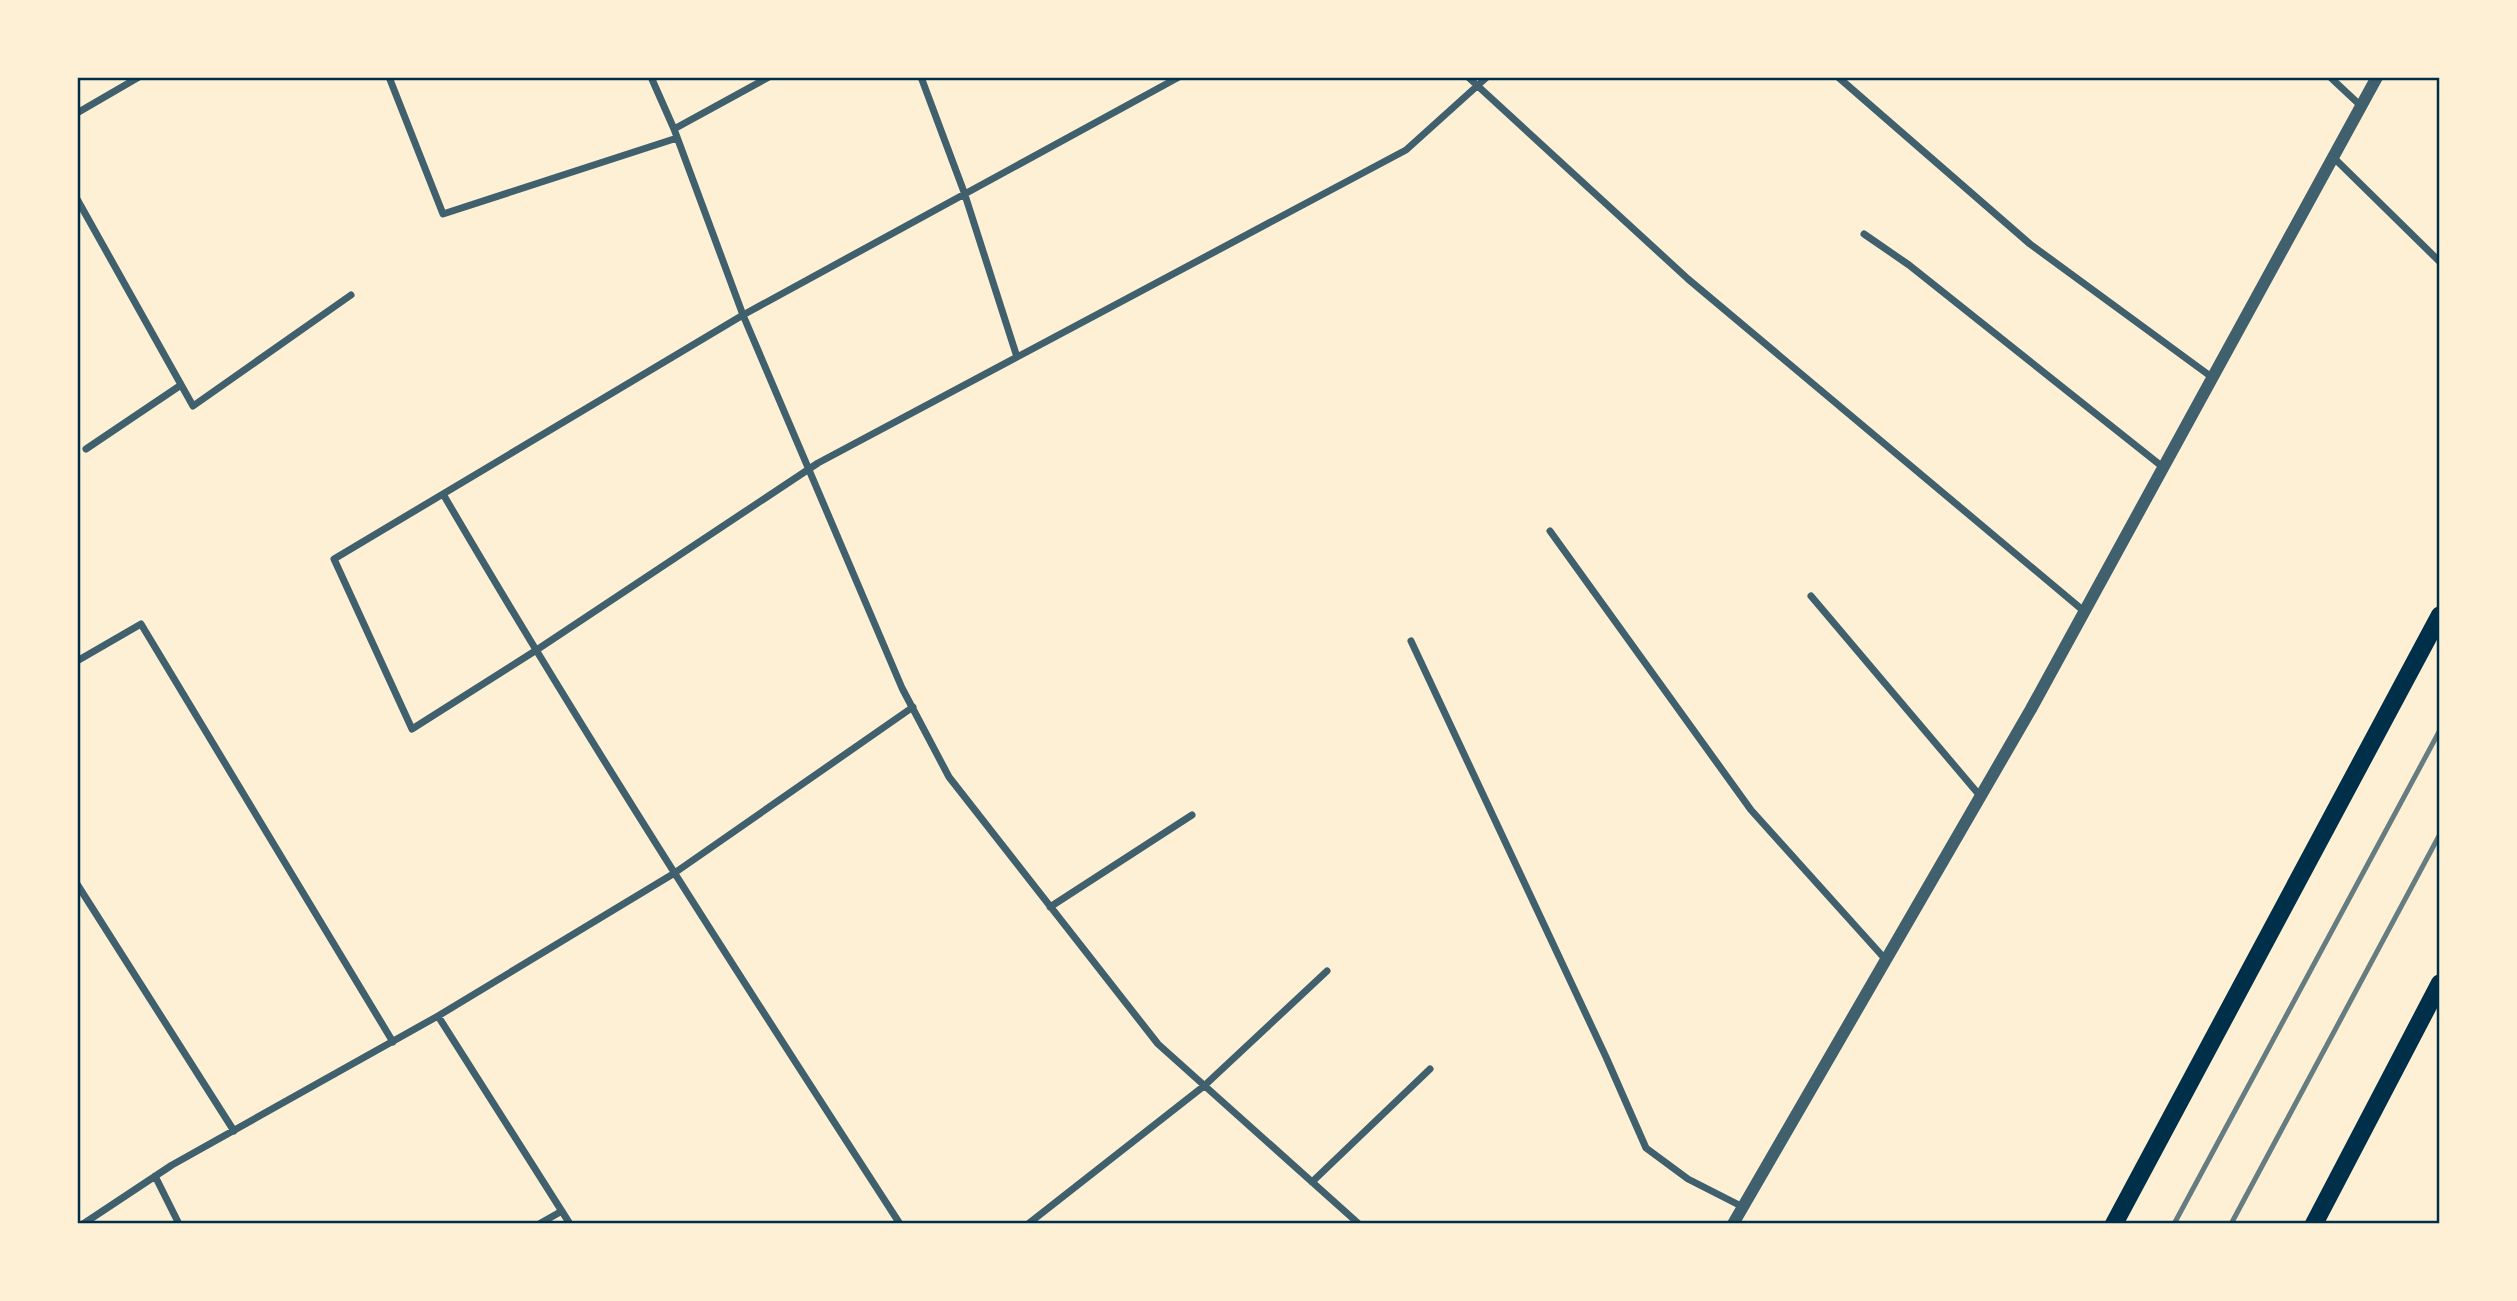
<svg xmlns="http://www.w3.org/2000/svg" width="2517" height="1301" font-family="'Titillium Web',sans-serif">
<rect width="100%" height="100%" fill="#fdf0d5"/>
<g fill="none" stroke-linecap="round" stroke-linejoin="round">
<path stroke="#3f606c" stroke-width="7" d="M389,77L443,214L677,138
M651,77L674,129L743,315L902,688L949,777L1158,1044L1359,1224
M921,77L964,192L1017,357
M1179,77L743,315L334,559L412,729L535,651L818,463L1406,150L1487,77
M1468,77L1688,279L2085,612
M1838,77L2030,244L2213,378
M2330,77L2361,106
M77,113L139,77
M674,129L769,77
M2333,157L2440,262
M77,199L193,406L351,295
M1864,234L1909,265L2164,468
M86,449L181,385
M443,494C588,742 744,983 900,1224
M1550,531L1751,810L1886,960
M1811,596L1981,797
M1411,641L1606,1057L1646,1148L1688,1179L1743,1207
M77,661L141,624L393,1042
M77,884L234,1131
M1050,907L1192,815
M438,1016L570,1224
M155,1176L179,1224
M1312,1182L1430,1069
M83,1224L172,1165L438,1016L673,874L913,707
M539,1224L562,1211
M1028,1224L1204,1086L1327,971"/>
<path stroke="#3f606c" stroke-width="12" d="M1733,1224L2031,709L2377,77"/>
<path stroke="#003049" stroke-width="18" d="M2114,1224L2440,615
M2314,1224L2440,983"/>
<path stroke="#657d81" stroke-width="5" d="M2174,1224L2440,730
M2231,1224L2440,834"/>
</g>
<rect width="2517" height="1301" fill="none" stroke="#fdf0d5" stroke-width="158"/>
<rect x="79" y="79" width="2359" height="1143" fill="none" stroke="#003049" stroke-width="2.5"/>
</svg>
